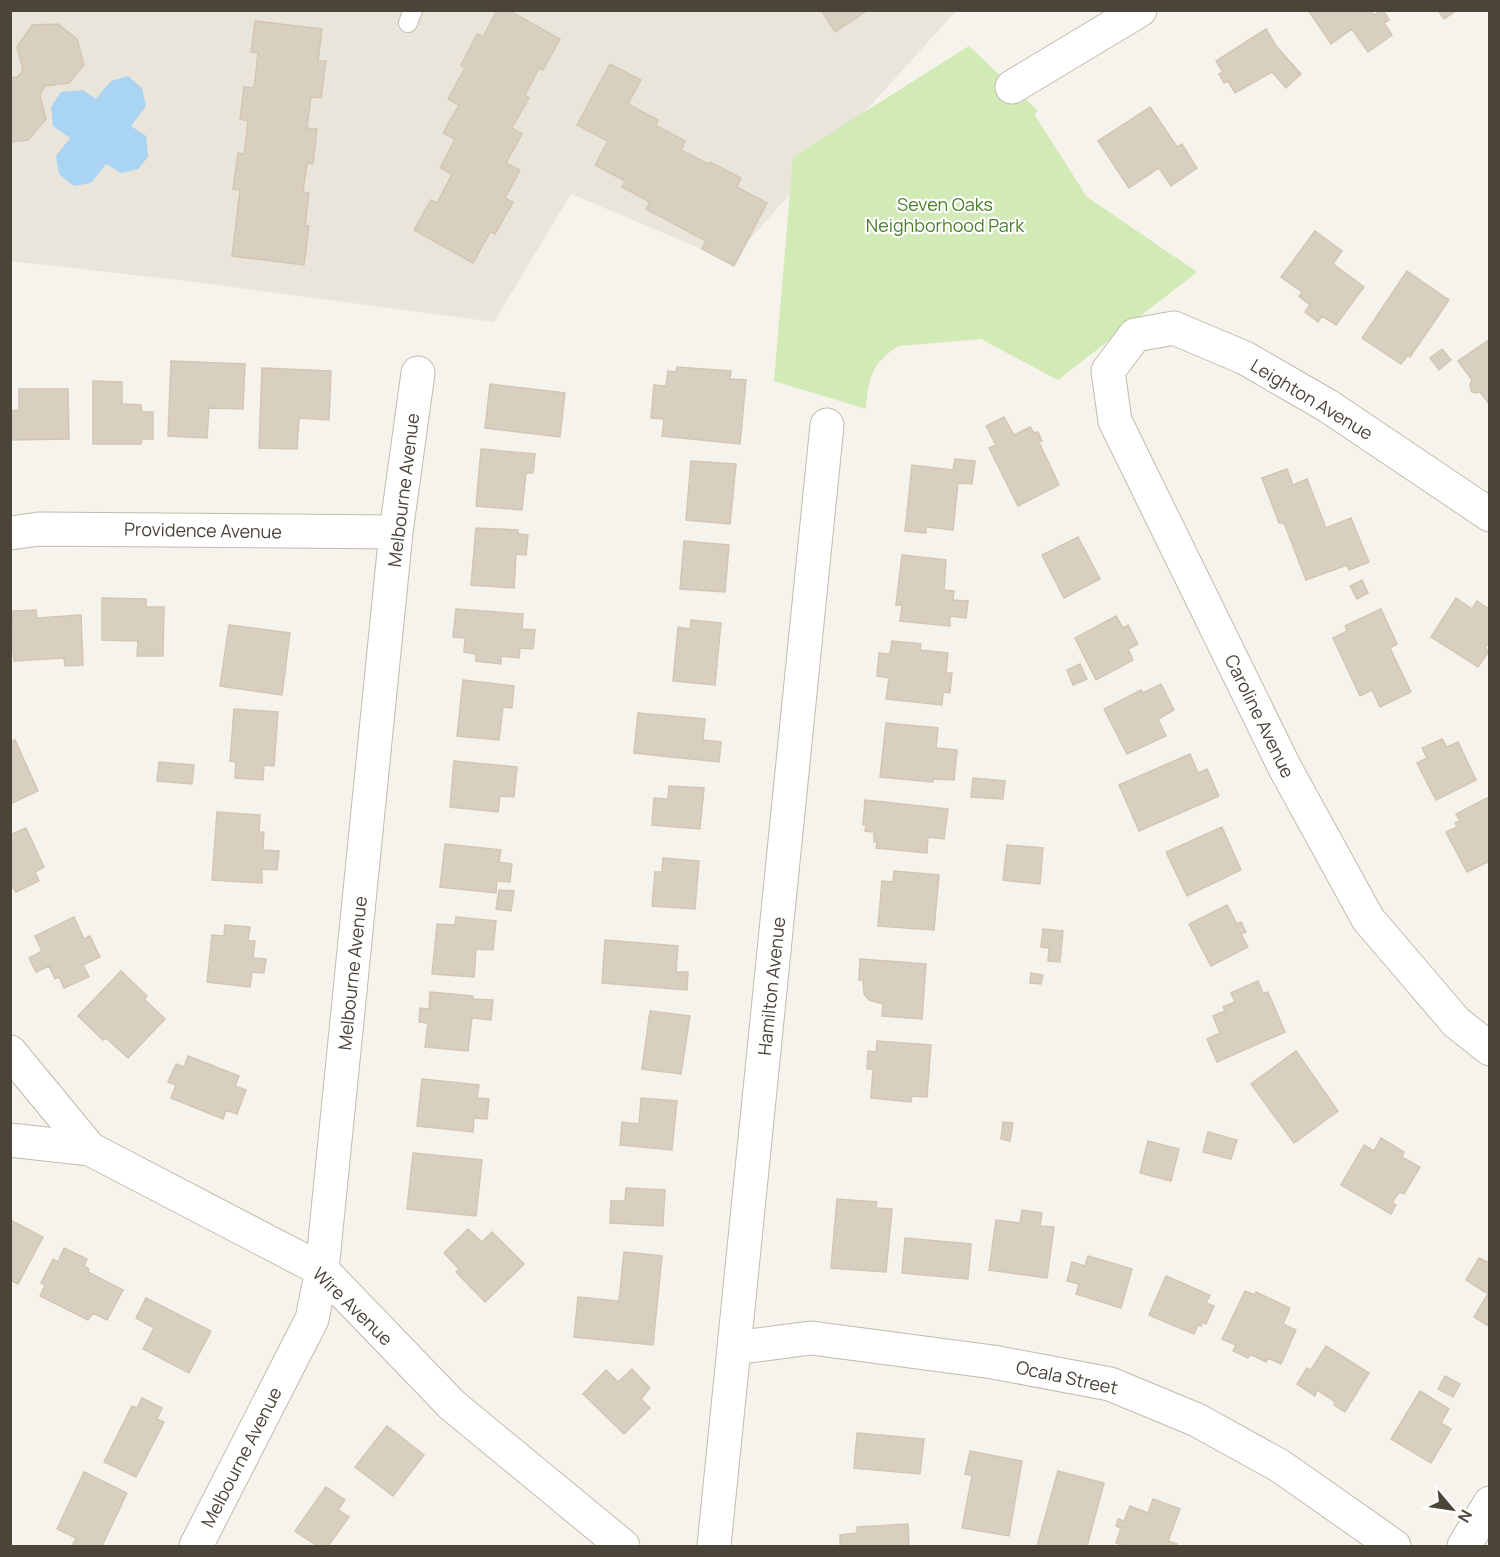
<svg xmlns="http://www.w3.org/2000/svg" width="1500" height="1557" font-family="Manrope,sans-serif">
<rect width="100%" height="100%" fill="#f6f3ec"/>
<path fill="#eae5da" d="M10,11H956L730,261L571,194L494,322L195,282L11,261Z"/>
<path fill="#d2eab5" d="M969,46L1038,111L1034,114L1087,197L1197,272L1058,380L981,339L899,346C872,362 868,379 866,409L774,381L793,157Z"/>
<path fill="#a9d4f2" d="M128,76L142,88L146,106L131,126L146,136L148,157L138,169L121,173L106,164L91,183L74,186L59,174L56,156L70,138L53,126L51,107L61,92L83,90L96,99L111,81Z"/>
<path fill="#d8cfc1" stroke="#d3c7b4" stroke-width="1.5" d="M497,10H508L560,39L543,70L539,68L525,95L529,98L512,128L522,134L506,163L520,170L505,198L513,202L495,234L490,232L473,263L414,230L431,200L437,203L452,174L440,168L455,139L443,133L459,105L448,99L465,68L461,65L477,34L483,37Z
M821,10H868L835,32Z
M1308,10H1370L1374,15L1383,10L1389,20L1384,23L1392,35L1368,52L1352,29L1331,44Z
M1438,10H1457L1444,19Z
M255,21L322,29L318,61H326L321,98L311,97L307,128L317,129L313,164L307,163L303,192L309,193L305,225L309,226L304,265L232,256L240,190L233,189L238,153L244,154L248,121L240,119L244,87L254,88L258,53L251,52Z
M58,24L77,39L84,65L69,83L45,86L40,95L46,119L28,140L10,142V78L18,77L23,70L17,47L32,25Z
M1266,29L1276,46L1301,74L1286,88L1272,72L1235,93L1228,81L1224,83L1219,74L1223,72L1216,61Z
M610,64L641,80L628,104L658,120L655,125L685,141L681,150L709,164L710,162L741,178L737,187L767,203L734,266L702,249L706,241L646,209L650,202L622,187L625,181L595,165L608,141L577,125Z
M1150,107L1177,147L1182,144L1197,168L1171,186L1159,168L1129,188L1098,141Z
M1315,231L1342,251L1333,264L1364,287L1336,325L1322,316L1318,322L1305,312L1310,305L1299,296L1302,292L1281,277Z
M1407,271L1449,300L1410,357L1408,355L1401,364L1362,338Z
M1489,340H1490V405L1480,392L1474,393L1471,391L1470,384L1472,380L1458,361Z
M1442,349L1451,360L1439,370L1430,358Z
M171,361L245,364L243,409L209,408L207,438L168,436Z
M677,367L731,371L730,379L746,380L740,444L662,436L664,419L651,418L654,385L666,386L668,371L676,372Z
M262,368L331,371L329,420L299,418L297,449L259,448Z
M93,381L122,382V404L141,405L142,412H153V439H142L141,444H93Z
M490,384L565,393L560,437L485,428Z
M19,389H68L69,439L10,440V411L19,410Z
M1004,417L1014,435L1030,427L1034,433L1038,432L1042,441L1039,442L1059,485L1018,506L989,448L996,445L986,426Z
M481,449L535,454L533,473H526L522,510L476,506Z
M955,459L975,461L972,484L958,483L953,530L926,527V533L905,531L912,465L953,470Z
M691,461L736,464L730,524L686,520Z
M1287,469L1293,485L1307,479L1326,528L1351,518L1369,562L1349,570L1347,565L1306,580L1284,523H1279L1262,478Z
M476,528L518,530V534L528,535L526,555L516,554L514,588L471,585Z
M1078,537L1100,579L1064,598L1042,555Z
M684,541L729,545L725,592L680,589Z
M902,555L946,560L944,590L954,591L953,600L968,601L966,618L950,616V626L900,621L902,605H896Z
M1362,580L1368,593L1357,599L1350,586Z
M102,598L146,599V607H164L163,656H137L138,641L102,640Z
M1456,598L1472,609L1477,601L1490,610V641L1485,648L1489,651L1478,667L1431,637Z
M456,609L523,614L522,629L535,630L533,649L520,648L519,658L501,656V664L476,661V654L464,652L465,638L453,637Z
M1381,609L1397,644L1390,648L1411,692L1380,707L1372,690L1360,696L1333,638L1347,631L1345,626Z
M36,610L37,618L81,615L83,665L65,666L64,658L14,661L13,651H10L13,611Z
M1116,616L1123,628L1128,625L1138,644L1128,649L1133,660L1096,680L1075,638Z
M691,620L721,623L715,685L673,681L678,627L690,629Z
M229,625L290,633L282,695L220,686Z
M892,641L921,644L920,650L948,653L946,673H952L950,693L943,692L942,705L886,699L889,678L877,676L879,653L890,654Z
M1080,664L1087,679L1073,685L1067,670Z
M463,680L514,686L512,708L503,707L499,740L457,736Z
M1161,684L1174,710L1158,719L1166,736L1127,754L1104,709L1141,690L1143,693Z
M234,709L278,712L274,766L264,765L263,780L235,778L236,762L230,761Z
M638,713L705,719L703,740L721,742L719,762L634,753Z
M886,723L938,728L936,748L957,750L954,780L933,779V782L880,777Z
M1442,739L1447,747L1458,742L1476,780L1436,800L1417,763L1427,758L1422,748Z
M15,740L38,791L10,804V742Z
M1190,754L1198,773L1207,769L1219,796L1139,831L1119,785Z
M454,761L517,767L514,797L500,796L498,812L450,807Z
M159,762L194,765L192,784L157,781Z
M973,778L1005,781L1003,799L971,797Z
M669,786L704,788L700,829L652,825L654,798L668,799Z
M1487,798L1490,803V861L1467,872L1446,832L1457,827L1455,823L1460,821L1456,814Z
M865,800L948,809L944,839L928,837L927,853L876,848L877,842H874V832L865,831L866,825H863Z
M217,812L260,815L259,832H264L263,850L279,851L277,870L262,869V883L212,880Z
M1222,827L1241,870L1187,896L1166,852Z
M26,828L44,867L35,872L39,881L16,892L10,883V835Z
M445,844L501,850L499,862L512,864L510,882L497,881L496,893L440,887Z
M1007,845L1043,848L1040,884L1003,880Z
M663,858L699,861L695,909L652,906L655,872H662Z
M894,871L939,875L934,930L878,926L882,881L893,882Z
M499,890L514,891L511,911L496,909Z
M1227,905L1237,924L1241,922L1246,932L1241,934L1248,947L1211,966L1189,924Z
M74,917L84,939L90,936L100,957L83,965L89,977L64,988L59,977L55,979L49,966L36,972L29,958L42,951L35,936Z
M456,917L496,921L493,950L476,949L474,977L432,974L437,924L455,925Z
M225,925L250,927L248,941H255L253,958L266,959L264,973L252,972L250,987L207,982L212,935L224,936Z
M1043,929L1063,931L1060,962L1048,961L1049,948L1041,947Z
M605,940L678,946L676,972H688L687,990L602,983Z
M860,959L926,964L922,1019L882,1016L883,1004L869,1000L864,994L863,980H859Z
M121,971L147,996L144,999L165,1019L128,1058L106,1038L103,1040L78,1016Z
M1031,973L1043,975L1041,984L1030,983Z
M1258,981L1263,993L1268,992L1285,1032L1217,1062L1207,1039L1220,1033L1213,1016L1225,1011L1223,1007L1235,1002L1231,993Z
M430,992L473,996V999L493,1000L491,1020L472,1018L468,1051L425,1047L428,1023L419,1022L420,1008L429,1009Z
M650,1011L690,1016L681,1074L642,1069Z
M877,1041L931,1045L927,1097L912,1096L911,1102L871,1098L873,1069H867L868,1051L876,1052Z
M1296,1051L1338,1111L1294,1143L1251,1084Z
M188,1056L239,1076L235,1086L246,1090L237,1114L226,1110L223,1119L171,1098L176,1085L168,1082L176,1064L184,1067Z
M422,1079L479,1085L477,1098L489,1099L487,1119L474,1118L473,1132L417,1126Z
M641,1098L677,1101L672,1150L620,1145L622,1122L639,1124Z
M1003,1122L1013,1123L1010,1141L1001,1139Z
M1208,1132L1237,1140L1231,1159L1203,1152Z
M1381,1138L1404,1152L1402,1157L1420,1167L1404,1194L1399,1192L1392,1203L1396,1205L1391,1214L1341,1185L1364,1145L1374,1151Z
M1148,1141L1179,1149L1171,1181L1140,1173Z
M413,1153L482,1160L476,1216L407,1209Z
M626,1188L665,1190L663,1226L610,1223L611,1201H625Z
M837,1199L877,1202L876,1208L892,1209L886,1272L831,1268Z
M1022,1210L1042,1213L1040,1226L1054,1227L1047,1278L989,1270L996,1220L1020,1223Z
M10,1220L43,1237L18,1284L10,1280Z
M468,1229L482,1242L492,1232L524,1264L485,1302L456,1272L459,1269L444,1253Z
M905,1238L971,1244L968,1279L902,1273Z
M64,1248L87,1259L84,1266L89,1269L88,1272L123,1290L107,1320L93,1313L88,1320L40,1296L45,1285L41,1283L53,1259L58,1262Z
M624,1252L662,1256L653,1345L574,1337L578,1297L619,1301Z
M1088,1256L1132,1269L1121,1308L1076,1294L1079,1284L1067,1281L1072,1262L1085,1266Z
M1479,1258L1487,1262L1490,1259V1327L1474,1317L1488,1294L1466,1280Z
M1166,1276L1210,1295L1206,1303L1214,1306L1206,1324L1202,1322L1201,1326L1198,1325L1194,1334L1149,1315Z
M1245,1291L1255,1295L1256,1292L1290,1308L1283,1324L1296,1330L1281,1364L1268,1358L1266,1362L1250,1354L1248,1358L1233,1351L1236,1345L1222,1339Z
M146,1298L211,1331L189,1373L143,1349L154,1328L136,1318Z
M1326,1346L1369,1373L1345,1412L1334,1405L1335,1402L1317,1390L1315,1396L1297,1384L1307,1368L1311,1370Z
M632,1369L650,1388L641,1399L650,1408L624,1434L583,1394L606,1370L618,1382Z
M1445,1376L1460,1384L1453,1397L1438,1389Z
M1420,1391L1449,1409L1441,1423L1451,1429L1431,1463L1391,1439Z
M142,1398L162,1408L157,1419L164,1422L136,1477L104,1462L132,1406L137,1408Z
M387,1426L424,1455L393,1496L355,1467Z
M857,1433L924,1439L920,1474L854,1468Z
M970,1451L1022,1461L1009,1536L962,1528L972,1476L965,1474Z
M1058,1471L1104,1483L1087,1546H1037Z
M84,1472L127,1493L102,1546H72L76,1538L57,1529Z
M326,1487L345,1500L338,1510L349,1517L328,1546H317L295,1531Z
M1153,1499L1180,1509L1168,1541L1177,1544L1176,1546H1125L1116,1543L1121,1528L1116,1526L1118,1519L1124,1521L1130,1506L1148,1513Z
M908,1524L909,1546H840V1535L857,1533V1527Z"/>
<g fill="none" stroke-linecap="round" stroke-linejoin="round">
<g stroke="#c2bbae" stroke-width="20">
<path id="lane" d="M408,23L413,10"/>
</g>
<g stroke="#c2bbae" stroke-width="35">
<path id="street" d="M1012,87L1140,10
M1490,515L1328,406L1245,358L1174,328L1135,335L1108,371L1115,421L1285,768L1368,919L1456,1022L1490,1049
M10,533L39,529L396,532
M10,1052L90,1149L322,1270L452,1405L623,1546
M10,1140L90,1149
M734,1348L811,1338L993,1362L1110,1384L1197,1420L1280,1466L1394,1546
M196,1546L312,1319L322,1270L396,532L418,373
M714,1546L827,425
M1464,1546L1490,1503"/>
</g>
<use href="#lane" stroke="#fff" stroke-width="18"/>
<use href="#street" stroke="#fff" stroke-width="33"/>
</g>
<g text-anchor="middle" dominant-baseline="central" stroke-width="4.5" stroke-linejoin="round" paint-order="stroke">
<g font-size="18" fill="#4a7f2a" stroke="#fff">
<text x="945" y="204">Seven Oaks<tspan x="945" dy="21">Neighborhood Park</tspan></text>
</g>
<g font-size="18" fill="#4b4439" stroke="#fff">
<text transform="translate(1312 399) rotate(31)">Leighton Avenue</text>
<text transform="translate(403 490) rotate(-83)">Melbourne Avenue</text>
<text transform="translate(203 530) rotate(1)">Providence Avenue</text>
<text transform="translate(1260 716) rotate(64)">Caroline Avenue</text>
<text transform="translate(352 973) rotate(-84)">Melbourne Avenue</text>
<text transform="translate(771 986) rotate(-84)">Hamilton Avenue</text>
<text transform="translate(353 1306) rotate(44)">Wire Avenue</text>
<text transform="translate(1067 1377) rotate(12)">Ocala Street</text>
<text transform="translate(241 1457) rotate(-63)">Melbourne Avenue</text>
</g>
</g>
<rect width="1500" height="1557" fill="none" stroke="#4b4439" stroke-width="24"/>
<g transform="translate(1452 1509) rotate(119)" stroke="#ffffff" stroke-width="4.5" paint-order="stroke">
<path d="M0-4.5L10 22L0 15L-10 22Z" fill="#4b4439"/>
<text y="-9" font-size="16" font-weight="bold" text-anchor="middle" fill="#4b4439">N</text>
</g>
</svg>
